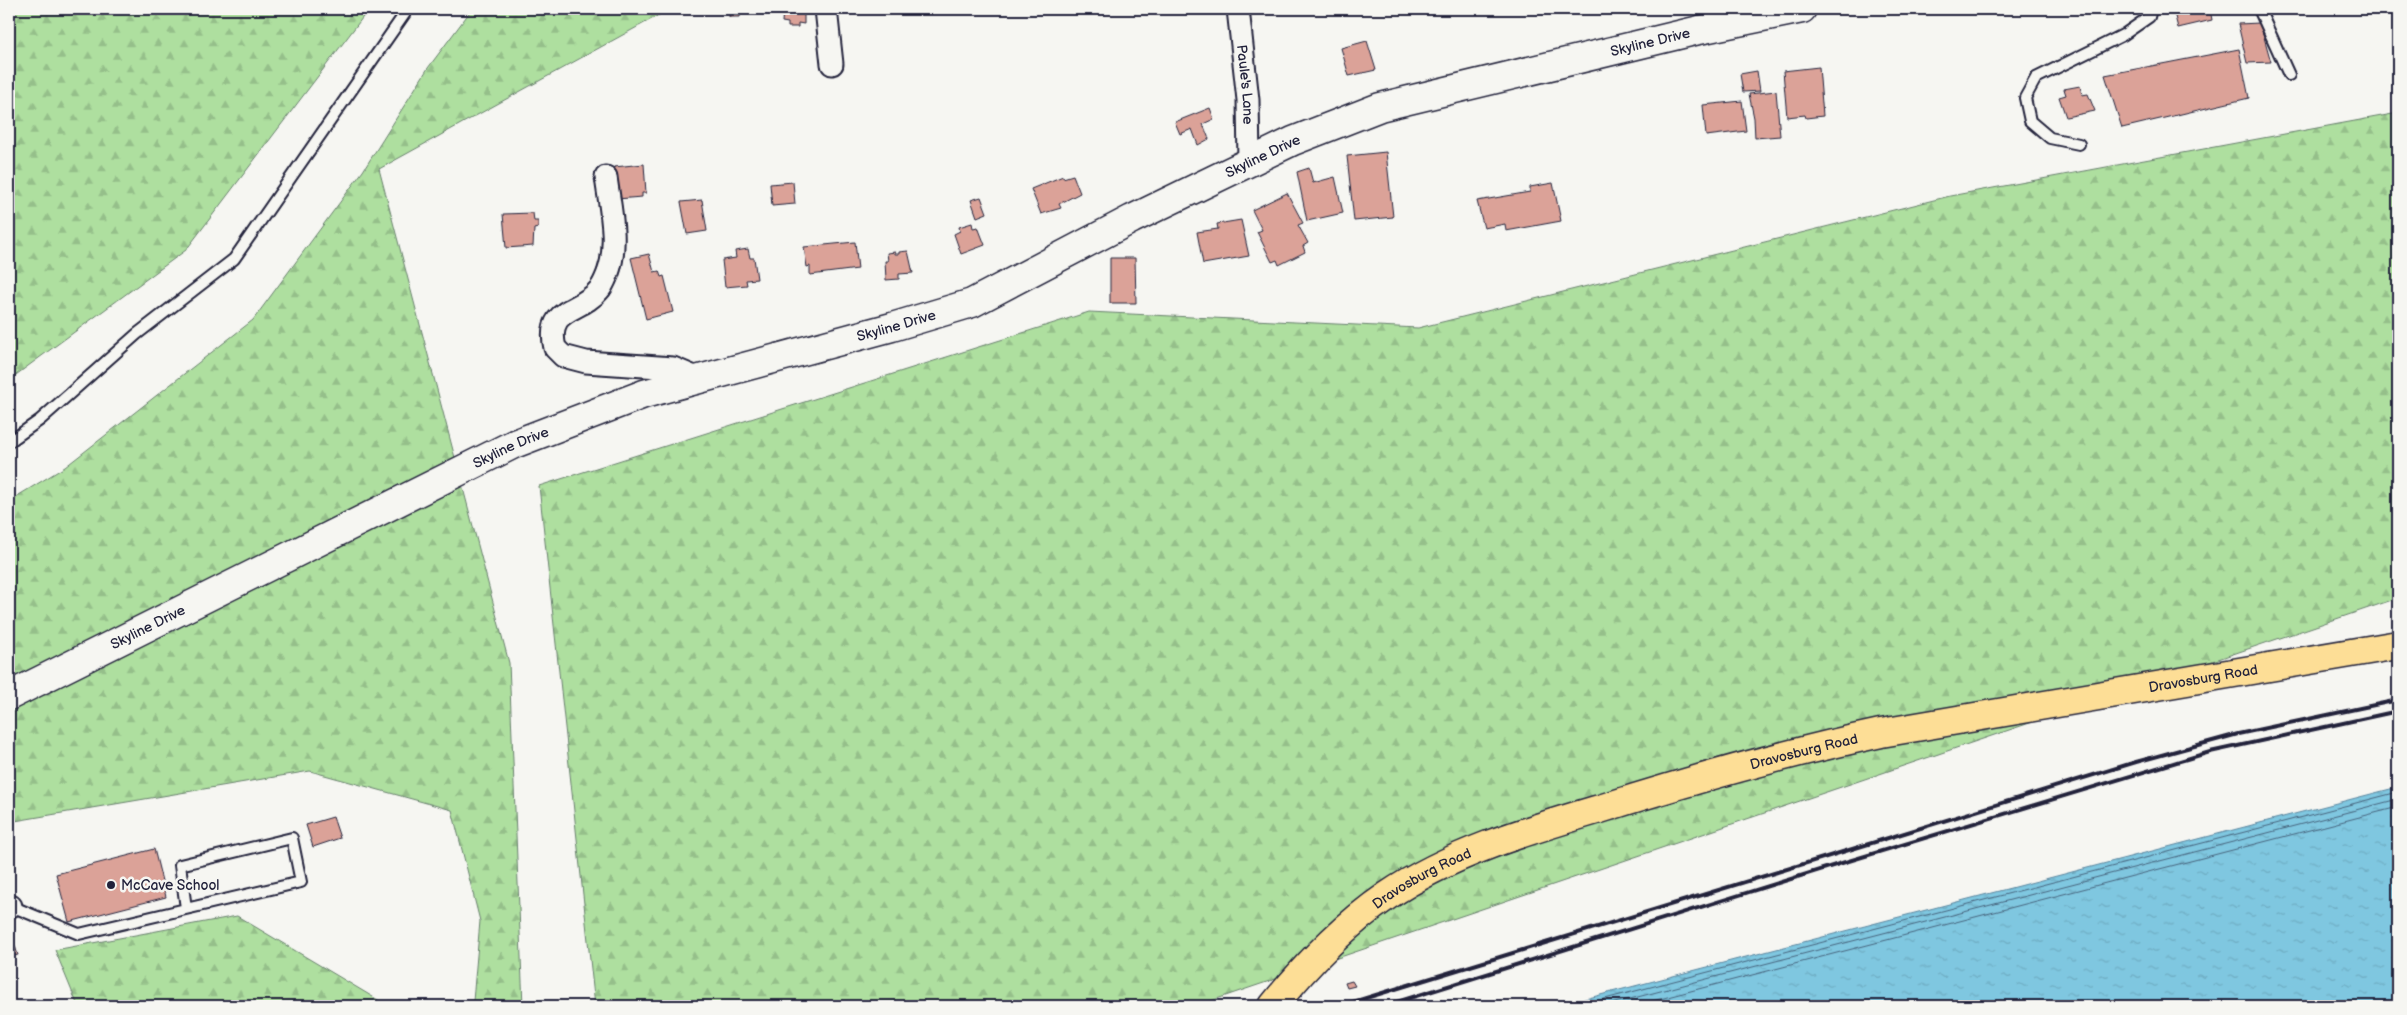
<svg xmlns="http://www.w3.org/2000/svg" width="2407" height="1015" font-family="'Balsamiq Sans',sans-serif">
<defs>
<pattern id="forest-firs" width="22" height="20" patternUnits="userSpaceOnUse" patternTransform="scale(1.25)"><rect width="22" height="20" fill="#aedf9f"/><path d="M5 1l3.5 6h-7zM16 11l3.5 6h-7z" fill="#95bf8a"/></pattern>
<pattern id="water-ripples" width="26" height="14" patternUnits="userSpaceOnUse" patternTransform="scale(1.25)"><rect width="26" height="14" fill="#7fc7e0"/><path d="M2 4q2-2 4 0t4 0M15 11q2-2 4 0t4 0" fill="none" stroke="#6dabc1"/></pattern>
</defs>
<rect width="100%" height="100%" fill="#f6f6f2"/>
<filter id="ink" filterUnits="userSpaceOnUse"><feTurbulence type="fractalNoise" baseFrequency=".02" numOctaves="2"/><feDisplacementMap in="SourceGraphic" scale="10" xChannelSelector="R" yChannelSelector="G"/><feConvolveMatrix kernelMatrix="1 2 1 2 8 2 1 2 1" color-interpolation-filters="sRGB"/></filter>
<g filter="url(#ink)">
<path fill="url(#forest-firs)" stroke="#68806d" d="M9,9H369L186,250L9,380Z
M472,9H670L379,169L509,663L523,1006H429L473,1001L480,921L452,810L310,771L9,822V501L65,467L253,320L363,171L428,68Z
M2398,113V598L1196,1006H595L539,486L1089,312L1418,328L1950,196Z
M237,916L388,1006H78L55,950Z"/>
<path fill="url(#water-ripples)" stroke="#5a859e" d="M2398,787V1006H1558Z"/>
<g fill="none" stroke-linecap="round" stroke-linejoin="round">
<path stroke="#47647d" stroke-width="1" d="M1578,1006L2398,792
M1603,1006L2398,799
M1633,1006L2398,807"/>
</g>
<path fill="#dba298" stroke="#22223b" d="M730,9H741L740,17H729Z
M783,9H804V24L798,23V27H788V23L782,22Z
M1039,9H1063L1040,12Z
M2173,9H2210L2212,20L2178,28Z
M2260,23L2271,62L2247,63L2238,24Z
M1367,41L1376,70L1349,76L1341,48Z
M2239,49L2249,98L2122,128L2105,75Z
M1819,67L1823,116L1806,118L1805,115L1787,117L1783,71Z
M1757,71L1760,91L1743,92L1740,74Z
M2080,86L2082,95L2088,94L2095,111L2066,117L2059,97L2066,95L2064,89Z
M1776,91L1780,136L1755,138L1754,118L1749,94Z
M1742,101L1746,131L1706,136L1703,105Z
M1210,108L1214,119L1203,124L1209,139L1198,145L1192,129L1180,134L1175,122Z
M1386,152L1393,217L1354,221L1347,156Z
M644,164L646,193H642V197L617,199L614,167Z
M1309,168L1313,183L1335,177L1343,213L1307,221L1297,172Z
M1073,175L1080,193L1059,204L1061,208L1041,214L1031,189L1063,176V178Z
M793,182L795,204L772,206L770,184Z
M1553,183L1561,221L1506,231L1505,224L1484,228L1477,201L1530,192V187Z
M1287,193L1303,223L1298,225L1308,243L1303,246L1305,252L1279,265L1277,260L1272,262L1257,232L1262,230L1252,210Z
M981,197L987,213L977,217L971,200Z
M702,200L707,231L687,234L681,202Z
M533,213L534,221H538V228L534,229L533,246L506,248L503,214Z
M1241,220L1249,256L1203,264L1197,232L1218,229L1217,224Z
M972,223L973,228L978,227L985,245L961,254L954,234L960,231L959,227Z
M855,242L858,269L810,275V266L807,267L804,247Z
M748,249L750,258H754L757,279L746,280L747,285L725,287L722,260L736,258L735,251Z
M908,251L913,273L899,274V279L886,280L885,261H888L887,253L895,252V254H899V252Z
M649,254L654,272L659,271L661,277L664,276L673,312L646,319L631,258Z
M1110,258H1135L1136,303H1110Z
M333,817L340,838L313,847L306,825Z
M154,849L166,897L69,922L56,874Z
M12,937L18,955L10,957L9,970V938Z
M1352,981L1355,986L1347,988L1345,983Z"/>
<g fill="none" stroke-linecap="round" stroke-linejoin="round">
<g stroke="#22223b" stroke-width="14">
<path id="lane" d="M2259,9L2289,75
M2079,144L2050,138L2030,121L2025,98L2036,78L2123,35L2149,17L2151,9
M9,442L40,420L137,334L234,259L408,9
M11,906L79,934L301,882L292,838L180,865L186,908"/>
</g>
<g stroke="#22223b" stroke-width="25">
<g id="street">
<path d="M826,9L832,64"/>
<path id="s1" d="M1238,9L1248,100L1249,162"/>
<path d="M606,177C610,208 619,243 608,273C606,278 603,286 599,290C581,313 545,306 555,348L563,356L586,362L673,368L699,379"/>
<path d="M9,907L11,906"/>
</g>
</g>
<g stroke="#22223b" stroke-width="31">
<g id="secondary">
<path id="s2" d="M9,696L514,444L644,394L892,327L972,303L1132,219L1293,141L1380,107L1699,30L1802,9"/>
</g>
</g>
<g stroke="#22223b" stroke-width="31">
<g id="primary">
<path id="s3" d="M1273,1006C1306,965 1343,926 1387,896C1452,852 1529,830 1603,808C1695,779 1787,753 1881,733L2398,645"/>
</g>
</g>
<use href="#lane" stroke="#f6f6f2" stroke-width="10"/>
<use href="#street" stroke="#f6f6f2" stroke-width="21"/>
<use href="#secondary" stroke="#f6f6f2" stroke-width="28"/>
<use href="#primary" stroke="#fdde96" stroke-width="28"/>
<path stroke="#22223b" stroke-width="4" d="M1340,1006L2136,762L2238,734L2398,700
M1384,1006L1842,863L2210,752L2398,711"/>
</g>
</g>
<circle fill="#22223b" stroke="#f6f6f2" stroke-width="2" cx="111" cy="885" r="5"/>
<g text-anchor="middle" dominant-baseline="central" stroke-width="5" stroke-linejoin="round" paint-order="stroke">
<g font-size="14" fill="#22223b" stroke="#f6f6f2">
<text stroke="none"><textPath href="#s2" startOffset="1775">Skyline Drive</textPath></text>
<text stroke="none"><textPath href="#s1" startOffset="76">Paule's Lane</textPath></text>
<text stroke="none"><textPath href="#s2" startOffset="1370">Skyline Drive</textPath></text>
<text stroke="none"><textPath href="#s2" startOffset="965">Skyline Drive</textPath></text>
<text stroke="none"><textPath href="#s2" startOffset="560">Skyline Drive</textPath></text>
<text stroke="none"><textPath href="#s2" startOffset="155">Skyline Drive</textPath></text>
<text stroke="none"><textPath href="#s3" startOffset="1008">Dravosburg Road</textPath></text>
<text stroke="none"><textPath href="#s3" startOffset="602">Dravosburg Road</textPath></text>
<text stroke="none"><textPath href="#s3" startOffset="198">Dravosburg Road</textPath></text>
</g>
<g font-size="14" fill="#22223b" stroke="#f6f6f2" text-anchor="start">
<text x="121" y="885">McCave School</text>
</g>
</g>
<rect width="2407" height="1015" fill="none" stroke="#f6f6f2" stroke-width="30"/>
<rect x="15" y="15" width="2377" height="985" fill="none" stroke="#22223b" stroke-width="2" filter="url(#ink)"/>
</svg>
